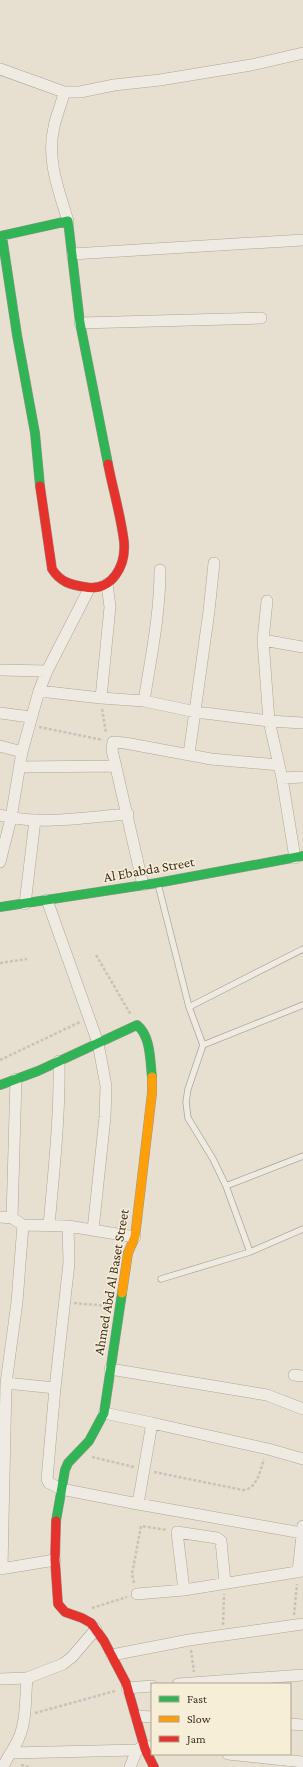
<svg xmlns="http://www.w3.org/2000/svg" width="303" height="1767" font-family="'Crimson Pro',serif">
<rect width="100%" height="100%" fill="#e7e0d1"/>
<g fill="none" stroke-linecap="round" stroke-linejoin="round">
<g stroke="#ada599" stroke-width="7">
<path id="lane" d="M158,884L189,1007L203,1045L188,1089L186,1102L188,1118L213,1159L226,1186L250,1252
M189,1007L303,949
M203,1045L303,1005
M226,1186L303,1156
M161,1279L250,1252L303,1229"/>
</g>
<g stroke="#ada599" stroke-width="12">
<path id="street" d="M0,69L64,92H80L114,85L160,80L251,65L303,53
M64,92C62,104 56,115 54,127C46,159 59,191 68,221
M72,254L303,240
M80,323L261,318
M267,601L263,640L269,721L282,778L295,858
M263,640L303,647
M0,670L47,671
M39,691L101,698L144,701L196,712L269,721L303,723
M101,698L110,607L107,584
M144,701C151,657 160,614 160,570
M0,713L30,717
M0,746L22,752
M189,754L209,611L214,563
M19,767L116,766
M282,778L303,777
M0,815C41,826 86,817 128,814
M0,862L11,818L22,752L39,691L47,671L89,589
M143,885L112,750L113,742L125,743L211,759L279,765
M47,900L98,1043L106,1086L105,1117L93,1230
M25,904L35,820
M0,1217L12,1218L23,1225L68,1226L135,1237
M12,1218L16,1079
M49,1225C54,1170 60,1115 59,1061
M68,1226L69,1263L55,1388L47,1479L49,1483L61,1489L138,1504L302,1533
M110,1369L267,1395L303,1409
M294,1375L303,1376
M6,1383L55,1388
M104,1413L152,1423
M138,1504L152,1423L268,1449L303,1459
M0,1569L55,1560
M2,1569L6,1383L17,1302L23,1225
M298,1572L303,1526
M184,1590L177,1532L217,1538L221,1541L225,1582
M137,1594L184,1590L303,1571
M112,1655L189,1640L303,1624
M27,1678L63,1664L72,1657L96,1629
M0,1679L27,1678C25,1698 27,1721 18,1740C14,1749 7,1757 3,1767
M178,1684L303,1675
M127,1688L152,1686
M136,1716L152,1717
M290,1724L303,1725
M11,1753L137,1750L143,1746L151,1747
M228,1754L303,1762
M130,1767L137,1750"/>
</g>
<g stroke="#9c958a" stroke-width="10">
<path id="fast" d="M0,236L68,221L80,323L108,464
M2,236L17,335L35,433L40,486
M0,907L157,883L303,856
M0,1085L38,1071L137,1025C151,1036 150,1061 152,1077
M56,1521L65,1470L68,1463L89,1441L104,1413L122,1293"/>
</g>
<g stroke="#9c958a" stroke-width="10">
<path id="slow" d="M122,1293L128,1253L135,1237L152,1093V1077"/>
</g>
<g stroke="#9c958a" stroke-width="10">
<path id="jam" d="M40,486L52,569C60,582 71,585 85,587C112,592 126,566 124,542C121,516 113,490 108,464
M56,1521L55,1560L58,1604L65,1612L82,1618L91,1623L104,1641L126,1683L145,1749L154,1767"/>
</g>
<path stroke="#c8c2b9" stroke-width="2.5" stroke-dasharray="3 2" stroke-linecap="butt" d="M102,709L106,733
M39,727L103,740
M96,955L131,1015
M0,963L27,959
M0,1060L80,1022
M74,1303L107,1306
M92,1457L134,1467
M154,1472L243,1490C257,1489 260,1471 264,1459
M134,1583L132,1574L141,1526L167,1530
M92,1608L127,1597
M294,1615L297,1584
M223,1625L224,1594
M191,1650L194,1672
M35,1713L115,1691
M21,1765L29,1767"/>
<use href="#lane" stroke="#efebe3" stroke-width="5.5"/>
<use href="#street" stroke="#efebe3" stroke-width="11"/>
<use href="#fast" stroke="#30b455" stroke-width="9"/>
<use href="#slow" stroke="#ff9f0a" stroke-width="9"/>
<use href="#jam" stroke="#e5322d" stroke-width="9"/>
</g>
<g text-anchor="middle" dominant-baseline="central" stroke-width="3" stroke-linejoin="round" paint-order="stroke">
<g font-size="14" fill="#3d2e20" stroke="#f7eed8">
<text transform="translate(149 869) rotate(-10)">Al Ebabda Street</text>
<text transform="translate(111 1282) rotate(-80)">Ahmed Abd Al Baset Street</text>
</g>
</g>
<rect x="151" y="1683" width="140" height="72" fill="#f7eed8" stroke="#ada18e"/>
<rect x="159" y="1696" width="20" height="6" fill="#30b455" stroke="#ada18e"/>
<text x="187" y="1703" font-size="12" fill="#3d2e20">Fast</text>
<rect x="159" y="1716" width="20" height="6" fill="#ff9f0a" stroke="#ada18e"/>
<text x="187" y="1723" font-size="12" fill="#3d2e20">Slow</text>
<rect x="159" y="1736" width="20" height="6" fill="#e5322d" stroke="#ada18e"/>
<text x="187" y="1743" font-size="12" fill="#3d2e20">Jam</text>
</svg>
